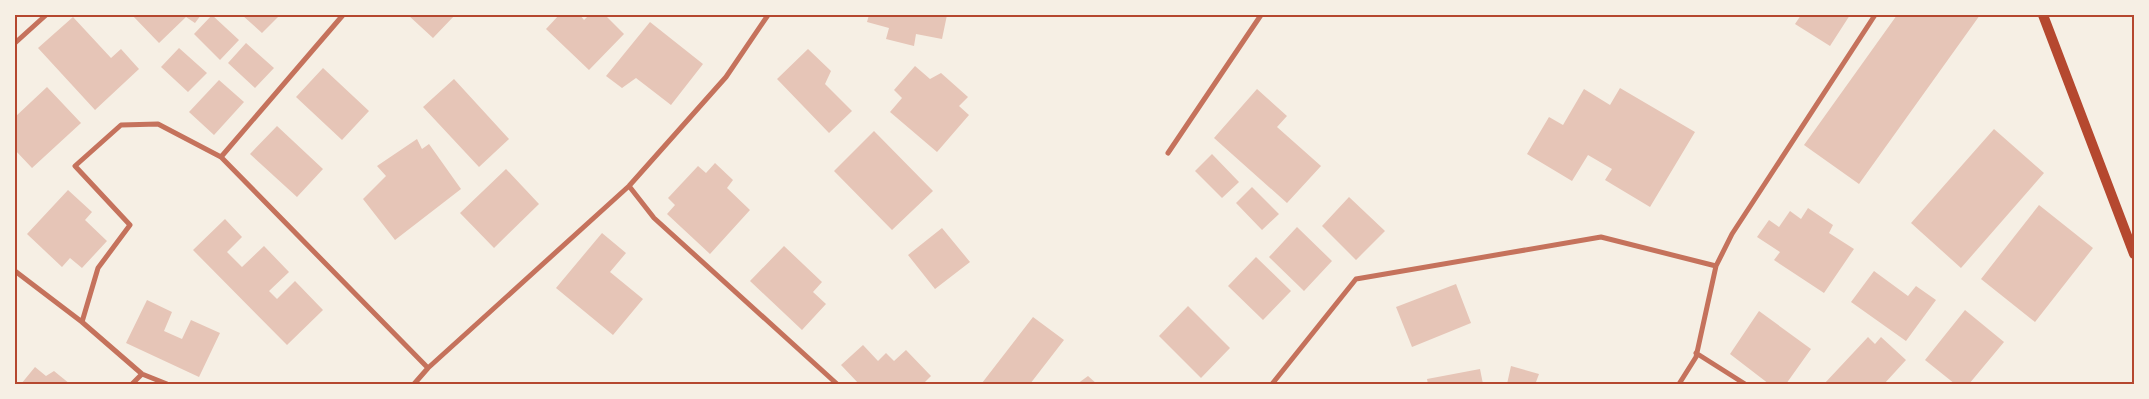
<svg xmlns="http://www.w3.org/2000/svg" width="2149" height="399" font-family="Cabin,sans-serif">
<rect width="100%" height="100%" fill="#f6efe4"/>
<path fill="#e6c5b7" d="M132,15H201L195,23L186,17L159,43Z
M212,15L239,40L220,60L194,34Z
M242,15H280L262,33Z
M408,15H455L433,38Z
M559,15H580L584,20L589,15H605L624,34L589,70L546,29Z
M869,15H947L942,39L916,34L914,46L886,39L889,28L867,22Z
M1801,15H1850L1830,46L1795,24Z
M1897,15H1980L1859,184L1804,145Z
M73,17L111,58L121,49L139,69L95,110L38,48Z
M650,22L703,64L671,105L636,78L622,88L606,76Z
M246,43L274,68L255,88L228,63Z
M179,48L207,73L188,92L161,67Z
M808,49L831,71L825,84L852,111L829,133L777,79Z
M915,66L930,79L941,73L968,97L959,106L969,115L937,152L890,112L902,98L894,90Z
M323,68L369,111L342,140L296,97Z
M454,79L509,139L479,167L423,107Z
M219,80L244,102L214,135L189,112Z
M47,87L81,123L32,168L15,150V117Z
M1620,88L1695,132L1650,207L1605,180L1612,169L1588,155L1572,181L1527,154L1549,117L1563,125L1584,89L1610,105Z
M1257,89L1287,116L1277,127L1321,166L1287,203L1214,138Z
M277,126L323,169L297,197L250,154Z
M1994,129L2044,173L1961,268L1911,223Z
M874,131L933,191L892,230L834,171Z
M417,139L422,149L429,144L461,189L395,240L363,199L386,176L377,166Z
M1212,154L1239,182L1222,198L1195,171Z
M715,163L733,180L727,188L750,210L710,254L667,214L675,205L668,198L698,166L706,173Z
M506,169L539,204L494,248L460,213Z
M1252,187L1279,214L1262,230L1236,203Z
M68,190L92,212L85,220L107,241L82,268L70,258L62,267L27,234Z
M1349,197L1385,231L1356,260L1322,226Z
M2039,205L2093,248L2035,322L1981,279Z
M1808,208L1833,225L1829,233L1854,249L1824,293L1774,260L1780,252L1757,237L1769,220L1779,227L1790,211L1801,219Z
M225,219L242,237L227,252L242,267L264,246L289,272L269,291L277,299L295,281L323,310L287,345L193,250Z
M1297,227L1332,261L1304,291L1269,257Z
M942,228L970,262L935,289L908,255Z
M602,233L626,253L610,272L643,299L613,335L556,288Z
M784,246L822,282L813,292L826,304L802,330L750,281Z
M1256,257L1291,291L1263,320L1228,286Z
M1874,271L1908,296L1916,286L1936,300L1906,341L1851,302Z
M1456,284L1471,323L1412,347L1396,307Z
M147,300L172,312L164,331L182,339L191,320L220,333L199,377L126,343Z
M1188,306L1230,348L1201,378L1159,336Z
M1965,310L2004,342L1969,384H1955L1925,360Z
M1759,311L1811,349L1786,384H1769L1730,354Z
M1033,317L1064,340L1030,384L982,383Z
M1868,337L1875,344L1881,337L1906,360L1884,384H1824Z
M863,345L878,361L886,353L894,361L906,350L931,376L923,384H859L841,365Z
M1511,366L1539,374L1536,382L1540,384H1507Z
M35,367L46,376L54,371L70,384H21Z
M1480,369L1483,384H1428L1427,379Z
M1088,376L1097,384H1077Z"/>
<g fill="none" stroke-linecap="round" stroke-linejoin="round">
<path stroke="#c5725c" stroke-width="5" d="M15,43L46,15
M1168,153L1261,15
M221,157L343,15
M629,186L654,218L837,384
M15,271L82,322L142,374L167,384
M82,322L98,268L130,225L75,166L121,125L158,124L221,157L428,368
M1696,353L1745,384
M132,384L142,374
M414,384L428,368L629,186L726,77L768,15
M1272,384L1356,279L1601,237L1716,266
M1679,384L1696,357L1716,266L1732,234L1875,15"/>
<path stroke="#b5482f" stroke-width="10" d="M2043,15L2134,254"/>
</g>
<rect width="2149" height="399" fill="none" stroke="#f6efe4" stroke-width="32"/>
<rect x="16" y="16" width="2117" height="367" fill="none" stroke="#b5482f" stroke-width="2"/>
</svg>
